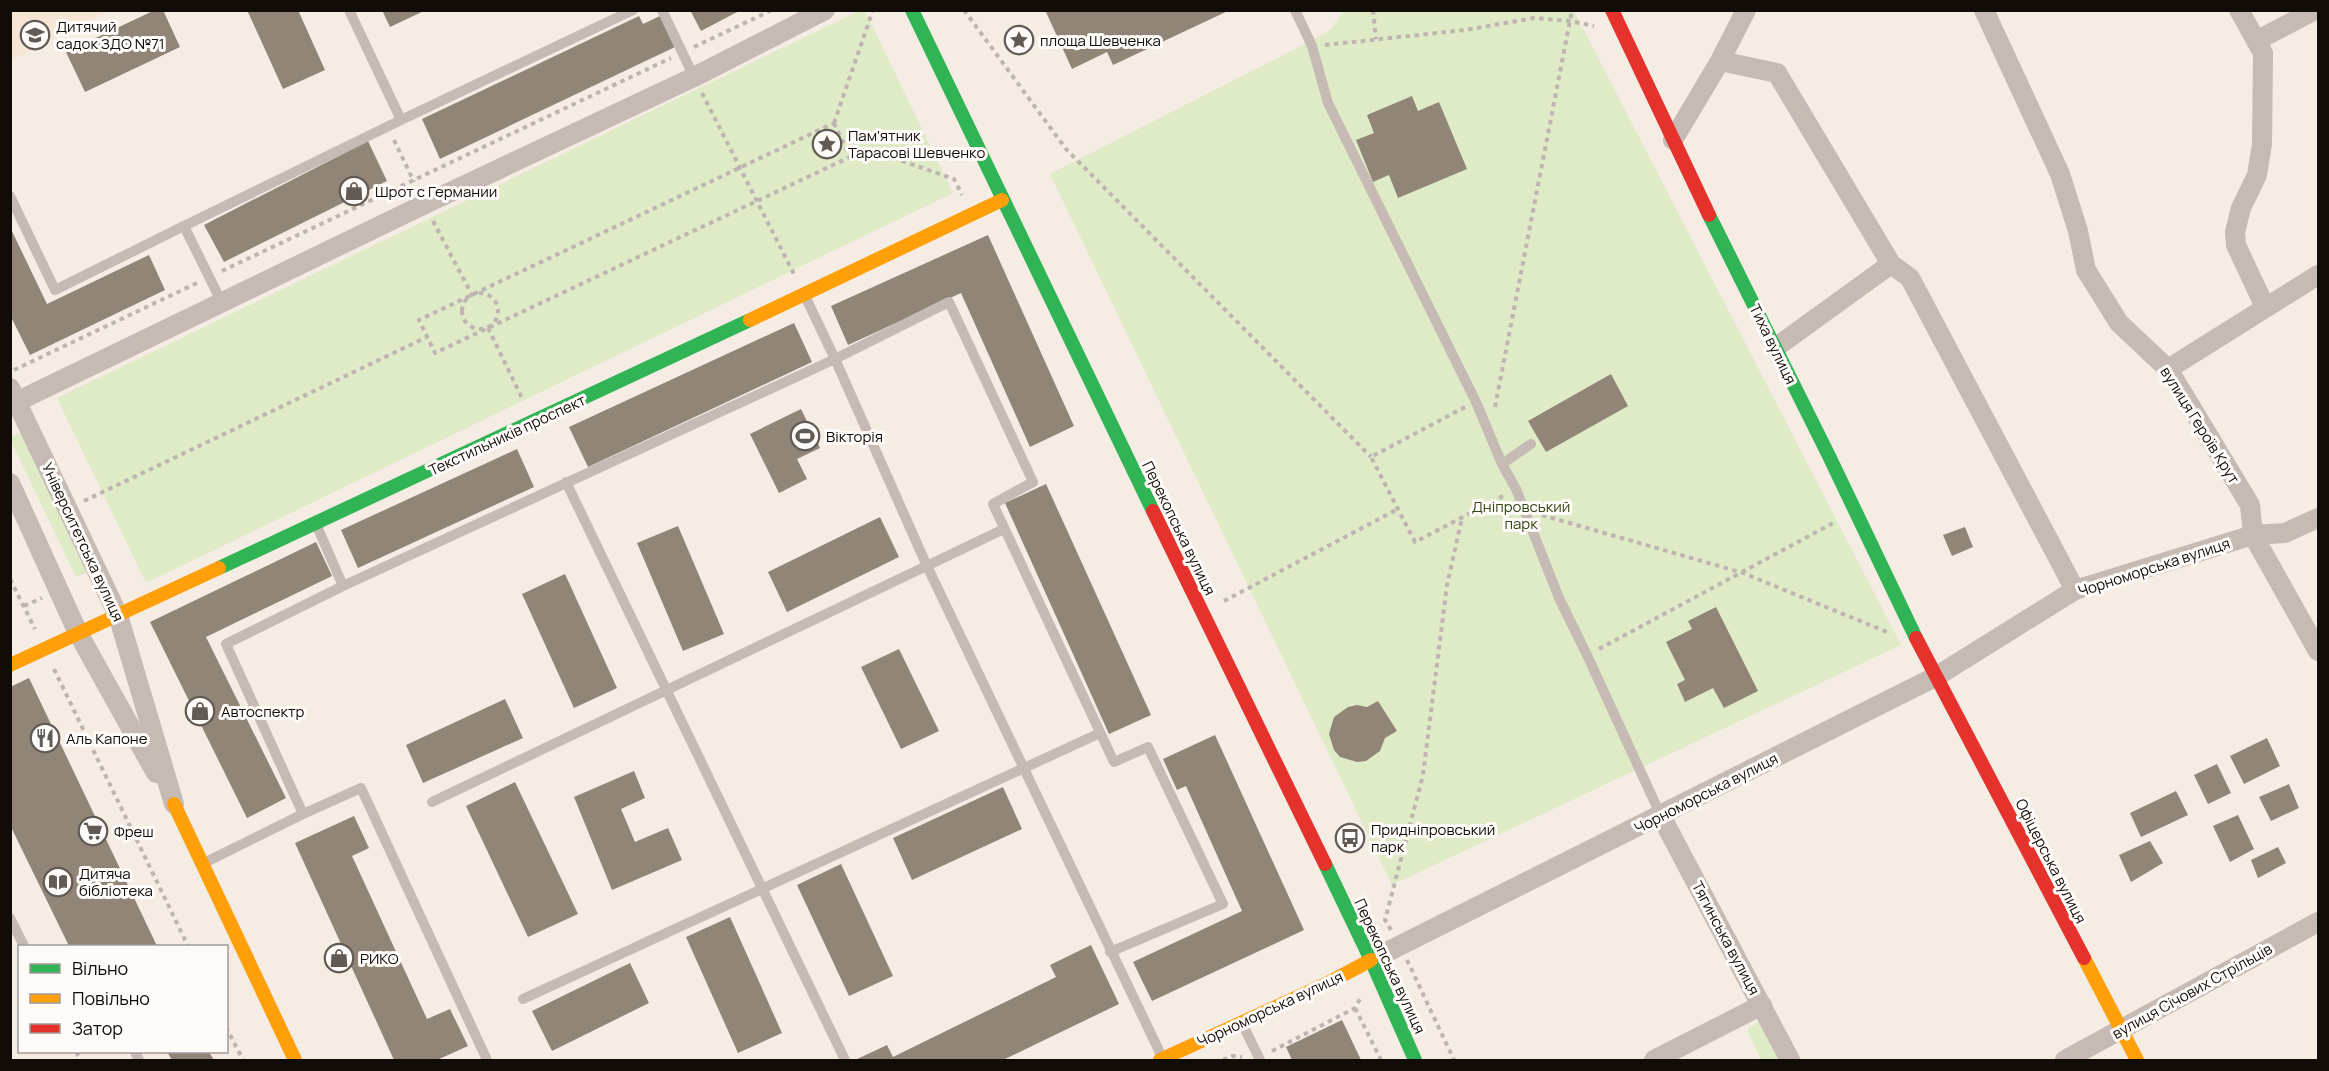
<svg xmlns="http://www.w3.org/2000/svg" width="2329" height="1071" font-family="Manrope,sans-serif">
<rect width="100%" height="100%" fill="#f5ece4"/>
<path fill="#f7e5d6" d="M11,10H109V11L11,60Z"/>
<path fill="#dfeac6" d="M859,11H865L953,193L146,583L57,398Z
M1344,11H1574L1901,645L1392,885L1050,174L1328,32Z
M21,432L88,572L76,577L11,441V437Z
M1762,1019L1783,1060H1761L1747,1030Z"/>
<path fill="#918578" d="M155,10H163L180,47L85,92L66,52Z
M247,10H298L325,70L283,89Z
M382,10H426L390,27Z
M690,10H741L701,31Z
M1045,10H1230L1113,65L1107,52L1072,69Z
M639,16L643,24L660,16L675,47L440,159L422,119Z
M1412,96L1418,111L1439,102L1467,169L1398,198L1389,175L1373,182L1356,140L1374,133L1367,115Z
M368,141L387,181L224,262L204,225Z
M10,227L47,304L149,255L165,290L30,355L10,315Z
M988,235L1074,426L1030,447L961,293L848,345L831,306Z
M794,323L812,362L588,467L569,427Z
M1611,374L1628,406L1546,452L1528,421Z
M801,409L820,448L797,459L807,479L779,493L750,434Z
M517,449L534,487L358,568L341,530Z
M1046,484L1151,715L1109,734L1005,503Z
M880,517L899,557L787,612L768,572Z
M678,526L724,634L683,651L637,543Z
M1965,527L1973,547L1952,556L1943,535Z
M316,542L332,576L206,637L286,798L247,818L150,622Z
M565,574L617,688L574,708L522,594Z
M1716,607L1758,691L1724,708L1713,688L1685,702L1677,684L1685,680L1666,642L1692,629L1688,621Z
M899,649L939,731L901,749L861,667Z
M29,678L157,946H69L10,825V687Z
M505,699L523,738L423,783L406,745Z
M1378,701L1397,731L1385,738L1380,751L1366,761L1357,762L1340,757L1334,750L1329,734L1334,717L1348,707L1357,705L1367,707Z
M1215,735L1304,930L1152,1001L1133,962L1242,911L1186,786L1177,790L1163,759Z
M2267,738L2280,766L2244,784L2230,756Z
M2217,764L2231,793L2208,804L2194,775Z
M634,771L645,798L621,809L635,842L668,828L682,860L612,890L574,797Z
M515,782L578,914L528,937L466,806Z
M2289,784L2299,808L2271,821L2259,797Z
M1003,787L1022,829L912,880L893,838Z
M2176,791L2188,815L2141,837L2130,813Z
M2238,815L2254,849L2230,862L2213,826Z
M354,816L369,848L352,856L427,1019L450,1009L468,1046L437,1060H394L295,843Z
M2150,841L2163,863L2131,882L2119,855Z
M2278,847L2286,863L2258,878L2251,860Z
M841,864L893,976L849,996L797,885Z
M730,917L782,1033L738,1053L686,937Z
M1091,945L1119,1004L1003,1060H855L887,1045L893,1057L1056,977L1050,965Z
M630,963L649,1003L552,1051L532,1011Z
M1342,1020L1361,1060H1292L1286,1047Z
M167,1052H209L214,1060H172Z"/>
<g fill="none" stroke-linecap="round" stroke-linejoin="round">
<path stroke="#beb5b0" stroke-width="4" stroke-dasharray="4.5 4.5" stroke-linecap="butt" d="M964,10L1066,149L1371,457
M1373,10L1376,39
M1325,45L1465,30L1534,18L1570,21L1594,26
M694,47L772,10
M702,93L795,276
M834,123L850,157L435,353L419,320Z
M834,123L873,10
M394,140L414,182
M850,157L873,151L954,179L962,195
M433,221L472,295
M222,271L671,58
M462 311a18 18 0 1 1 36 0a18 18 0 1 1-36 0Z
M488,328L523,400
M14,370L197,283
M1465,407L1371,457L1415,542L1505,495
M1495,407L1572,10
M84,501L427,337
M1542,515L1743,573L1887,632
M10,579L35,629
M1224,601L1398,509
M24,606L42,598
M1599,649L1835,522
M54,669L188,946
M1391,930L1385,920L1423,775L1447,585L1462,518
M1407,960L1454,1060
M1355,1008L1381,1060
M226,1027L243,1060
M1272,1051L1355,1008L1361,997
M76,1052L81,1060
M1223,1060L1232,1056L1242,1057"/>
<path stroke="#c5bab4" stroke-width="10" d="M349,10L401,120
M662,10L694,77
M1295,10L1312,46L1328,103L1476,402L1502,464L1516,489L1559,598L1587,655L1661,816
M10,196L55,290L184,226
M805,296L835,359L927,566L1163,1059
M222,303L184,226L401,120L633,10
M1502,464L1531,444
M566,482L845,1060
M316,524L343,586L226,644L303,814L361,788L487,1060
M343,586L835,359L949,302L1033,482L993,504L1114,762L1148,747L1223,904L1110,952
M432,802L1004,529
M204,863L303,814
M10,918L24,946
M523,999L1100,733
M1242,1023L1260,1060
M135,1052L139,1060"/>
<path stroke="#c5bab4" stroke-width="20" d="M1984,10L2060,174L2078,231L2086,270L2119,323L2168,369L2250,505L2253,535L2318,651
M2239,10L2263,53L2262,144L2257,175L2241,208L2235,232L2236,245L2265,307
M2256,41L2315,10
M1720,61L1777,73L1891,264L1910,278L2075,590
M1673,140L1720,61L1746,10
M1775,348L1891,264
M2168,369L2318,275
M10,388L118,615L174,804
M10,405L425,204L694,77L825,10
M10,483L78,633L156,773
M1661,816L1790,1060
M1371,960L1937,676L2075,590L2253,535L2285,533L2318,518
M1654,1060L1762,1005
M2065,1060L2318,922"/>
<path stroke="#30b455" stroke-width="14" d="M912,10L1153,511
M1709,215L1829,456L1916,638
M219,568L750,320
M1325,864L1371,960L1415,1060"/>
<path stroke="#ff9f0a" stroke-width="14" d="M750,320L1002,200
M10,665L219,568
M174,804L295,1060
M2084,958L2137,1060
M1160,1060L1328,983L1371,960"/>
<path stroke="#e5322d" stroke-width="14" d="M1612,10L1709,215
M1153,511L1325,864
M1916,638L2084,958"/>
</g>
<defs>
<g id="school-ring" transform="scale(1.5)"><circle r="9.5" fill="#fffbf8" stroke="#615a55" stroke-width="1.5"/><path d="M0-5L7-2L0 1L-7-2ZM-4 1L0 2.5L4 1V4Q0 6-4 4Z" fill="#615a55"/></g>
<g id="sight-ring" transform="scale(1.5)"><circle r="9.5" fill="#fffbf8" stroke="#615a55" stroke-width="1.5"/><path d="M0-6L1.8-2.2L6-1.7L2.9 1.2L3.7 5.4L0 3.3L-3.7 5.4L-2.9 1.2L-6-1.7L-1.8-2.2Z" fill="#615a55"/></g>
<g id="shop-ring" transform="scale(1.5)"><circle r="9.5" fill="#fffbf8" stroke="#615a55" stroke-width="1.5"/><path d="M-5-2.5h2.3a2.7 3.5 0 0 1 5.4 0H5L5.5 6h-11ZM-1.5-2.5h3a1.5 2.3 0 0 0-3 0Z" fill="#615a55"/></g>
<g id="stadium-ring" transform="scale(1.5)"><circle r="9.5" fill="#fffbf8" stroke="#615a55" stroke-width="1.5"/><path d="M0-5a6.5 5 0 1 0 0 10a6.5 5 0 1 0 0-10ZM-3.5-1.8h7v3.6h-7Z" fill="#615a55"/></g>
<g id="restaurant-ring" transform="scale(1.5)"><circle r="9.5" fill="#fffbf8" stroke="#615a55" stroke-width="1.5"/><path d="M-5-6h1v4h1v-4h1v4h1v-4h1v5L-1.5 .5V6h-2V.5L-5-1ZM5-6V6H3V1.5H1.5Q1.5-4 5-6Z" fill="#615a55"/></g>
<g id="supermarket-ring" transform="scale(1.5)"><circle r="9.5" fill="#fffbf8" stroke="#615a55" stroke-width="1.5"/><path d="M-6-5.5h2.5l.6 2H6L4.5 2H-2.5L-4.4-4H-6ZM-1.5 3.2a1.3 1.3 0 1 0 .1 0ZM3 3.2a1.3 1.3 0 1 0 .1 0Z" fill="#615a55"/></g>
<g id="bus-ring" transform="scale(1.5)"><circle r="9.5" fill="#fffbf8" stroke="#615a55" stroke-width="1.5"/><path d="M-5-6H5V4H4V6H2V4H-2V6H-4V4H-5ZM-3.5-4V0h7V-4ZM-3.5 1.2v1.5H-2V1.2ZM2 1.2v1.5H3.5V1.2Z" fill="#615a55"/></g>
<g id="library-ring" transform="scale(1.5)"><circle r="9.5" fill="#fffbf8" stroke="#615a55" stroke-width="1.5"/><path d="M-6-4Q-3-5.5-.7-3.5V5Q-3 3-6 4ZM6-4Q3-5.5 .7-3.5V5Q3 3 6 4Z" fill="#615a55"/></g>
</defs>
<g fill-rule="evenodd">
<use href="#school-ring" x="35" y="35"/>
<use href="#sight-ring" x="1019" y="40"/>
<use href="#sight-ring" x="827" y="144"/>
<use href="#shop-ring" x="354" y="191"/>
<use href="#stadium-ring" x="805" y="436"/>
<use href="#shop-ring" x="200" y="711"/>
<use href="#restaurant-ring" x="45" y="738"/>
<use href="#supermarket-ring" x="93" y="831"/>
<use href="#bus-ring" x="1350" y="838"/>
<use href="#library-ring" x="58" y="882"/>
<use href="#shop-ring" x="339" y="958"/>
</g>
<g text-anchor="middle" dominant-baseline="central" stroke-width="6" stroke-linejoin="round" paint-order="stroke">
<g font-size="15" fill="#120c08" stroke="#fffbf8" text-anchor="start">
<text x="56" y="26">Дитячий<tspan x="56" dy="17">садок ЗДО №71</tspan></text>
<text x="1040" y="40">площа Шевченка</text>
<text x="848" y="135">Пам'ятник<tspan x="848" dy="17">Тарасові Шевченко</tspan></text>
<text x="375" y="191">Шрот с Германии</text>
<text x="826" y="436">Вікторія</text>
<text x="221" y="711">Автоспектр</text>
<text x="66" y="738">Аль Капоне</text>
<text x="1371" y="829">Придніпровський<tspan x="1371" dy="17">парк</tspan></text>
<text x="114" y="831">Фреш</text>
<text x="79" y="873">Дитяча<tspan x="79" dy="17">бібліотека</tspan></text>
<text x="360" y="958">РИКО</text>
</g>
<g font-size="15" fill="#120c08" stroke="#fffbf8">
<text transform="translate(1773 344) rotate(64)">Тиха вулиця</text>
<text transform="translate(2200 425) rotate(58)">вулиця Героїв Крут</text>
<text transform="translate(507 435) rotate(-25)">Текстильників проспект</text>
<text transform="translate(1179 528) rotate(64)">Перекопська вулиця</text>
<text transform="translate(83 542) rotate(65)">Університетська вулиця</text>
<text transform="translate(2154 567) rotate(-18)">Чорноморська вулиця</text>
<text transform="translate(1706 793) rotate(-27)">Чорноморська вулиця</text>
<text transform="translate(2051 861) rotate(63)">Офіцерська вулиця</text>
<text transform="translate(1726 938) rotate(62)">Тягинська вулиця</text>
<text transform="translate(1390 966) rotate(65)">Перекопська вулиця</text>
<text transform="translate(2192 991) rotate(-29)">вулиця Січових Стрільців</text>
<text transform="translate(1270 1009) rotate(-25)">Чорноморська вулиця</text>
</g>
<g font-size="15" fill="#344815" stroke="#fffbf8">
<text x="1521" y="506">Дніпровський<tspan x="1521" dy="17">парк</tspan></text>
</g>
</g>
<rect width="2329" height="1071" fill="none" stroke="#120c08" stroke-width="24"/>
<rect x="18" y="945" width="210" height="108" fill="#fffbf8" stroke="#a09b98" stroke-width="1.5"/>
<rect x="30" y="964" width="30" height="9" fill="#30b455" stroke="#a09b98" stroke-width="1.5"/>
<text x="72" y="975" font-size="18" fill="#120c08">Вільно</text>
<rect x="30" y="994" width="30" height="9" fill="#ff9f0a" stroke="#a09b98" stroke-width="1.5"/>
<text x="72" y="1005" font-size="18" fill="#120c08">Повільно</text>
<rect x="30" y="1024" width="30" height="9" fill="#e5322d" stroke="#a09b98" stroke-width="1.5"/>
<text x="72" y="1035" font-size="18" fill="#120c08">Затор</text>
</svg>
